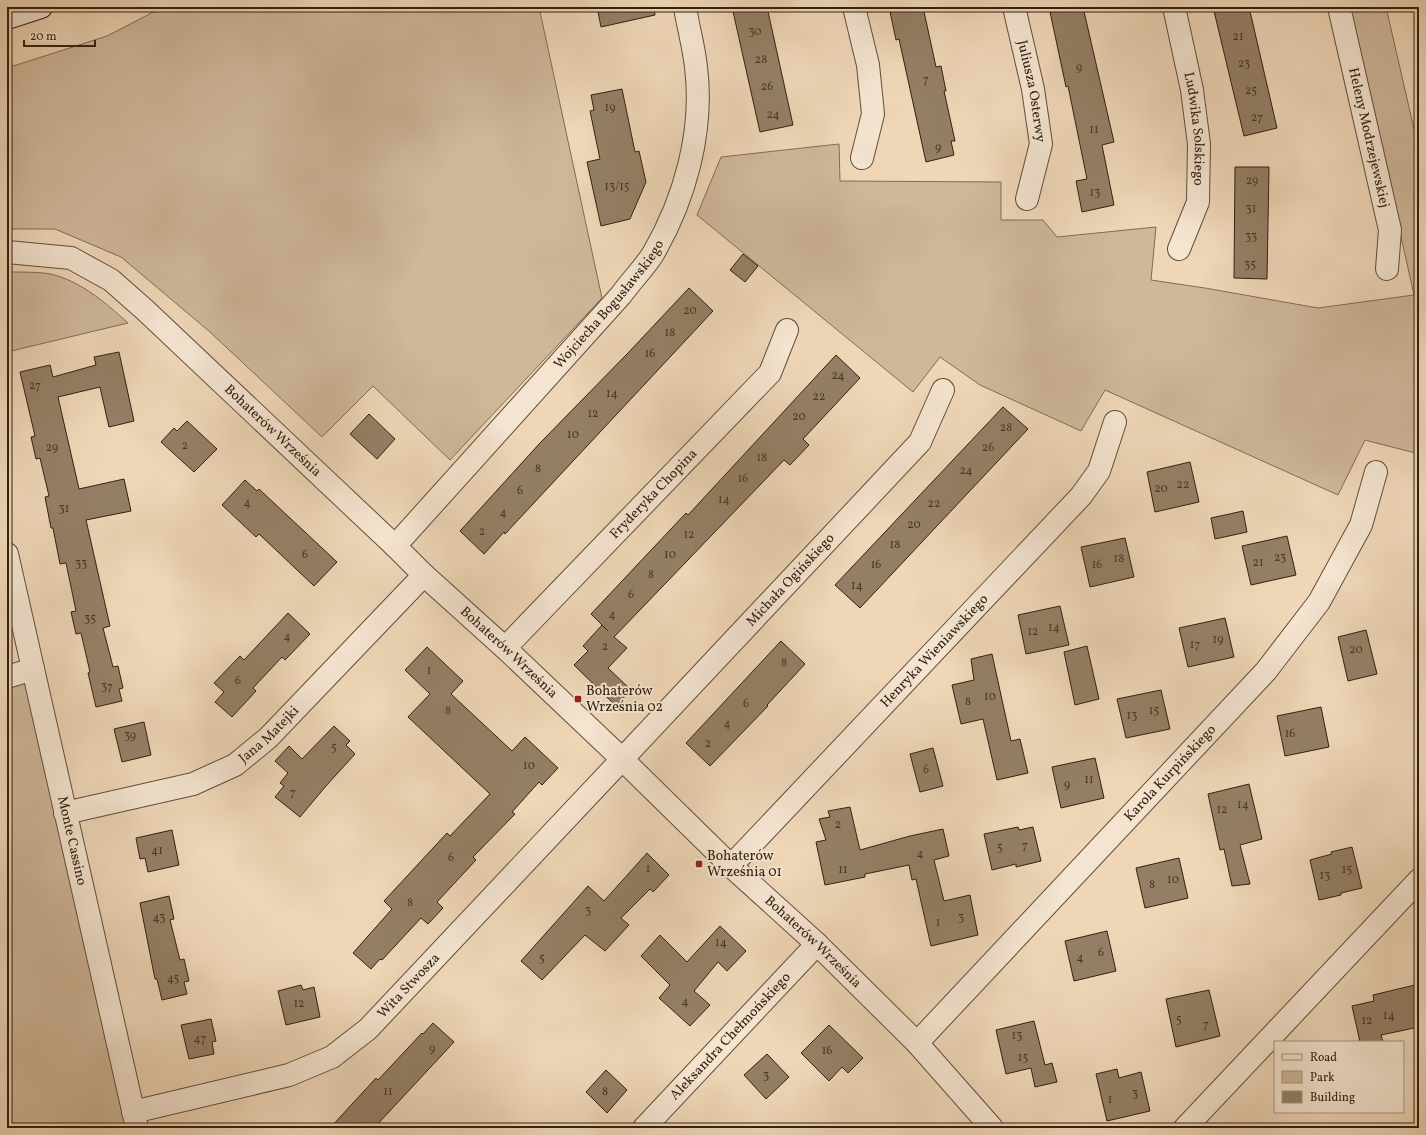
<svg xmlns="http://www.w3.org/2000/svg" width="1426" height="1135" font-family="Vollkorn,serif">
<rect width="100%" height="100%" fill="#eed6b7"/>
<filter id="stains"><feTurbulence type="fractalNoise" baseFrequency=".005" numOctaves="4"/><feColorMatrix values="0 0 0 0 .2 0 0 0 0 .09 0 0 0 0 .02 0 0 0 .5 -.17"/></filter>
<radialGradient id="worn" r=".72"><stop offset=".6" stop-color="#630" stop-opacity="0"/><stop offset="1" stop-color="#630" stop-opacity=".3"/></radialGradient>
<path fill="#ceb79a" stroke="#806c54" d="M163,7H539L602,298L450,460L373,386L322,437L210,332L121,257L55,229H7V68L107,36Z
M1350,7H1386L1419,151V454L1365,440L1338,495L1105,390L1081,431L980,385L940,357L913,392L697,215L721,157L839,144L840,181L1001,182V220H1043L1057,237L1156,227L1151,280L1205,288L1318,308L1414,295Z
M7,272C19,272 32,272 44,273C76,277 105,302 128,323L7,352Z
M33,669L137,1128H7V677Z"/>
<path fill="#947f66" stroke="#32210f" d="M597,7H654L655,15L601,27Z
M732,7H767L793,125L760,132Z
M889,7H923L936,67L941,66L946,91H944L955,141H951L954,155L926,162L899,39L896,40Z
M1049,7H1083L1114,142L1102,145L1114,205L1082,212L1076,181L1087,179L1068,86L1066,87Z
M1213,7H1249L1277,128L1244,136Z
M622,89L635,152L639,151L646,182L630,219L601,226L587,162L600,159L590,111L594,110L591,95Z
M1235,167H1269L1267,279L1234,278Z
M743,254L758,266L745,282L730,270Z
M689,288L713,311L505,534L504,532L484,554L460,531L540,443L628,353Z
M119,352L134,421L109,427L100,387L58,397L79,489L124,479L131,511L86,520L110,626L103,628L113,667L118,666L123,688L119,689L122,701L96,707L88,673L90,672L81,633L76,634L71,612L76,611L66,563L60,564L53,528H51L45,497L49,496L40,458L36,459L31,437L35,436L20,372L50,365L53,377L96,365L94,357Z
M836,355L860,378L803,439L809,445L790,465L784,460L614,637L627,648L608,668L631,690L616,706L574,665L588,651L583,646L602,625L608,631L591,614L686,513L688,515Z
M1003,407L1028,429L860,608L835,585Z
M369,414L395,439L377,459L350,434Z
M187,421L217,449L194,472L161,442L174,428L177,431Z
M1190,462L1199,502L1155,512L1147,472Z
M245,480L257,491L259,489L337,562L314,586L259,534L256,537L222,505Z
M1243,511L1247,532L1215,539L1211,518Z
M1287,536L1296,575L1251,585L1242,546Z
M1125,538L1134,577L1090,587L1081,547Z
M1060,606L1069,645L1026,654L1018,615Z
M288,613L310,634L285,660L282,657L253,688L256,691L232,717L215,702L224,692L214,683L240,656L244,660Z
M1225,618L1234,657L1188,667L1179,628Z
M1366,630L1377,674L1348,681L1338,637Z
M781,641L805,664L767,705L768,706L710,766L686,743Z
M1087,646L1099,699L1075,705L1064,652Z
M427,647L463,681L451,694L512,751L525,737L558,768L542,785L539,782L512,812L515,814L473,857L476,860L437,902L443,908L428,924L421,918L382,960L380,959L371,969L353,953L392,909L384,901L447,833L450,836L490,794L408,717L430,694L405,670Z
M992,654L1011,741L1020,739L1028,773L997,780L983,719L961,724L952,685L974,680L971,659Z
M1161,690L1170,729L1126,738L1117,699Z
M1321,707L1329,747L1285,756L1277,716Z
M144,722L151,755L122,762L114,729Z
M334,726L350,741L346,745L355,754L326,786L300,817L275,797L284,786L280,783L288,773L275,761L289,746L302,759Z
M933,748L943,786L920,792L910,754Z
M1095,758L1104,798L1061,808L1052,767Z
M1249,784L1262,839L1240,845L1250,884L1232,886L1224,849L1220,850L1208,794Z
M850,807L860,850L910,836L943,829L949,856L934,860L944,901L970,895L978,935L931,946L916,879L912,880L909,865L865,874V877L825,885L816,842L826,840L819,819L830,817L828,811Z
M1018,827L1019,830L1033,827L1041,861L1016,867V864L992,870L984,834Z
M172,830L179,865L148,872L145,858L140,859L136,838Z
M1352,847L1362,888L1341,893V895L1319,900L1310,860L1332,854L1331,852Z
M647,853L669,875L653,892L650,889L621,918L629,925L605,951L585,935L542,980L521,961L588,886L604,901Z
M1179,858L1188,898L1145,908L1136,868Z
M169,896L174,919L170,920L180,960L184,959L189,981L184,982L187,994L162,1000L157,979H155L140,903Z
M720,926L746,951L727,971L718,962L694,991L710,1005L690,1026L659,998L670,985L641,956L660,935L687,962Z
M1107,931L1116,971L1074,981L1065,941Z
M1419,984V1027L1381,1035L1383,1042H1360L1352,1006L1374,1001L1373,995Z
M301,985L303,990L314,987L320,1017L286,1025L278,991Z
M1209,990L1220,1036L1176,1047L1166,999Z
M211,1019L216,1041L212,1042L214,1054L189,1059L181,1025Z
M1034,1021L1045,1065L1052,1063L1057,1082L1035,1087L1031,1068L1006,1074L996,1030Z
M433,1023L454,1042L374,1128H330L376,1078L378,1080L422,1033L423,1034Z
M829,1025L863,1058L848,1073L842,1067L829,1081L801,1053Z
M767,1054L789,1077L766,1099L744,1075Z
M1117,1069L1119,1078L1141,1072L1150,1111L1107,1121L1096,1074Z
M606,1070L627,1090L607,1113L586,1092Z"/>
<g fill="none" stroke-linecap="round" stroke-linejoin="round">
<g stroke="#614e39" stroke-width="24">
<g id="minor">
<path d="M854,7L868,65L873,114L862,158"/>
<path id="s1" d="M1014,7L1033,89L1041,144L1027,199"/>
<path id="s2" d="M1174,7L1192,90L1199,144L1198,202L1179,249"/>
<path id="s3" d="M1339,7L1390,230L1387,269"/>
<path id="s4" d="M7,252L71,258L111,280L145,310L395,546L424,575L505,648L622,759L731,866L817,944L917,1043L992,1128"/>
<path id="s5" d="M395,546L621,295C631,281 644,268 653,254C685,199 704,131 696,67C694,47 688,27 685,7"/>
<path id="s6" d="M7,554L137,1128"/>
<path id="s7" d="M505,648L770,373L787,330"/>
<path d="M7,677L33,669"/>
<path id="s8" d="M65,813L193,784L235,765L268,738L424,575"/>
<path id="s9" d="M731,866L1081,496L1099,471L1115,422"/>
<path id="s10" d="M917,1043L1266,671L1319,602L1361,525L1376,472"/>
<path id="s11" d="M133,1112L289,1075L332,1057L368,1029L612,770L920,442L943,390"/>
<path id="s12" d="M644,1128L817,944"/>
<path d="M1185,1128L1419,880"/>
</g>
</g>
<g stroke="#32210f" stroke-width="24">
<path id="secondary" d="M7,18L41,7"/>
</g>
<use href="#minor" stroke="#f4e4d0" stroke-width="22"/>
<use href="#secondary" stroke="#f4e4d0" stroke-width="22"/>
</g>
<g fill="#8f2418" stroke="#f4e4d0" stroke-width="1.5">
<rect x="574" y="695" width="8" height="8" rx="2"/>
<rect x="695" y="860" width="8" height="8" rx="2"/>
</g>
<g text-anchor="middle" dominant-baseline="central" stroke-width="4" stroke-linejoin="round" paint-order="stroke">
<g font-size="12" fill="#4a3825">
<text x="755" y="32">30</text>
<text x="1238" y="37">21</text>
<text x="761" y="60">28</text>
<text x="1244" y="64">23</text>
<text x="1079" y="68">9</text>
<text x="926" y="80">7</text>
<text x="767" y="87">26</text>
<text x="1251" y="91">25</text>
<text x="610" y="108">19</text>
<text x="773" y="115">24</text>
<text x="1257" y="118">27</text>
<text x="1094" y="130">11</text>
<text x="938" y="148">9</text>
<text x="1252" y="181">29</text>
<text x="617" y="187">13/15</text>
<text x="1095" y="193">13</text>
<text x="1251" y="209">31</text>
<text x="1251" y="237">33</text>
<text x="1250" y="265">35</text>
<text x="690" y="311">20</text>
<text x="670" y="333">18</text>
<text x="650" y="354">16</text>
<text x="838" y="376">24</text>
<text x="35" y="386">27</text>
<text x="612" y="394">14</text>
<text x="819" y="397">22</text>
<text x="593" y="414">12</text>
<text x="799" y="417">20</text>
<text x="1006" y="428">28</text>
<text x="573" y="435">10</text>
<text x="185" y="446">2</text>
<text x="52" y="448">29</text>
<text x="988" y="448">26</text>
<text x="762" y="458">18</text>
<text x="538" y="469">8</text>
<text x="966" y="471">24</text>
<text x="743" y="479">16</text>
<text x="1183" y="485">22</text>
<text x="1161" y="489">20</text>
<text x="520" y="491">6</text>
<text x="724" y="500">14</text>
<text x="247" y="503">4</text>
<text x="934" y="504">22</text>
<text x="64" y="509">31</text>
<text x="503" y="513">4</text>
<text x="914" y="525">20</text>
<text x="482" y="532">2</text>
<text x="689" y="535">12</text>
<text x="895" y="545">18</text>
<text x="305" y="555">6</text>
<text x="670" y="555">10</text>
<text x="1280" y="558">23</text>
<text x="1119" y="559">18</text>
<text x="1258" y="563">21</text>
<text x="81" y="564">33</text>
<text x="876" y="565">16</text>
<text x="1097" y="565">16</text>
<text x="651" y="575">8</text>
<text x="857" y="586">14</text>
<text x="631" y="595">6</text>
<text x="612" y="615">4</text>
<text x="90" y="619">35</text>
<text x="1054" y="628">14</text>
<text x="1033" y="632">12</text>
<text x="287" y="637">4</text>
<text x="1218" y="640">19</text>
<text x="1195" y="645">17</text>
<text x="605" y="647">2</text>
<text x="1356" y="650">20</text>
<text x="784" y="663">8</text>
<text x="429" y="671">1</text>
<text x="238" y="681">6</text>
<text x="107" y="687">37</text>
<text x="990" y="697">10</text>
<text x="968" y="702">8</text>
<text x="746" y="704">6</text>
<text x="448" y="711">8</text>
<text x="1154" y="711">15</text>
<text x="1132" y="716">13</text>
<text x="727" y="724">4</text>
<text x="1290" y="734">16</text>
<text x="130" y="736">39</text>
<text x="708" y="744">2</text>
<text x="334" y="748">5</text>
<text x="529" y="766">10</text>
<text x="926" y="770">6</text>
<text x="1089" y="780">11</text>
<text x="1067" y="785">9</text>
<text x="293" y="793">7</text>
<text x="1243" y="805">14</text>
<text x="1222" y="810">12</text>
<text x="838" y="825">2</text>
<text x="1025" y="846">7</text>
<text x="1000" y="848">5</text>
<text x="157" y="851">41</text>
<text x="920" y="854">4</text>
<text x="451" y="858">6</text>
<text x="648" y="869">1</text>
<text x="843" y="870">11</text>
<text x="1347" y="870">15</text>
<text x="1325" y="876">13</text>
<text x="1173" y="880">10</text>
<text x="1152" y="885">8</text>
<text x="410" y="903">8</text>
<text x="588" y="911">3</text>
<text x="159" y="918">43</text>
<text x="961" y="918">3</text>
<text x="938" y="923">1</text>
<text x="721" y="943">14</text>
<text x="1101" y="953">6</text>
<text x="1080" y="958">4</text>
<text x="542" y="959">5</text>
<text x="173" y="979">45</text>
<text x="685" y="1002">4</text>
<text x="299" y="1004">12</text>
<text x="1389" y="1016">14</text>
<text x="1179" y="1020">5</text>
<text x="1367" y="1021">12</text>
<text x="1206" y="1025">7</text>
<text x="1017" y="1036">13</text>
<text x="200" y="1039">47</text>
<text x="432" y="1049">9</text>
<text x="827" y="1051">16</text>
<text x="1023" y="1058">15</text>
<text x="766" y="1076">3</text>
<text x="388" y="1092">11</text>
<text x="605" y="1092">8</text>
<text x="1135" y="1094">3</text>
<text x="1110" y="1100">1</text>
</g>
<g font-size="14" fill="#32210f" stroke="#f4e4d0">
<text stroke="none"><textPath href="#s1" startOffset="86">Juliusza Osterwy</textPath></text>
<text stroke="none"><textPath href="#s2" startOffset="124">Ludwika Solskiego</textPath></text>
<text stroke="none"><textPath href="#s3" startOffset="134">Heleny Modrzejewskiej</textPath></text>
<text stroke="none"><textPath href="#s5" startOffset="323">Wojciecha Bogusławskiego</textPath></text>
<text stroke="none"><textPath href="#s4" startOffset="331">Bohaterów Września</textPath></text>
<text stroke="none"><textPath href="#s7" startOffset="214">Fryderyka Chopina</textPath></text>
<text stroke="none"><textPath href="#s11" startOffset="869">Michała Ogińskiego</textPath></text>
<text stroke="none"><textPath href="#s9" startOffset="296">Henryka Wieniawskiego</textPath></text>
<text stroke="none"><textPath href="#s4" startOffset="655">Bohaterów Września</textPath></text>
<text stroke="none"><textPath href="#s8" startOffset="223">Jana Matejki</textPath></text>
<text stroke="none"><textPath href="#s10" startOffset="370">Karola Kurpińskiego</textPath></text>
<text stroke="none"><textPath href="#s6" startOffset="294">Monte Cassino</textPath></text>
<text stroke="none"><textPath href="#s4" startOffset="1075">Bohaterów Września</textPath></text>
<text stroke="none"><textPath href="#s11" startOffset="312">Wita Stwosza</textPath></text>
<text stroke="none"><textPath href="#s12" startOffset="126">Aleksandra Chełmońskiego</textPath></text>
</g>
<g font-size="14" fill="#32210f" stroke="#f4e4d0" text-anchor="start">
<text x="586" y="691">Bohaterów<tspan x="586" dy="16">Września 02</tspan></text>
<text x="707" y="856">Bohaterów<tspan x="707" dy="16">Września 01</tspan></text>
</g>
</g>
<rect width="1426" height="1135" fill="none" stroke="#eed6b7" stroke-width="24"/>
<rect x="8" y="8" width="1410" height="1119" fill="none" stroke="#32210f" stroke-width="2"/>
<rect x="12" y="12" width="1402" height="1111" fill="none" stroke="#32210f"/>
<rect x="1274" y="1041" width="130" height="72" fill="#f4e4d0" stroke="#a69683"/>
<rect x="1282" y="1054" width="20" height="6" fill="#f4e4d0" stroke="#a69683"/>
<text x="1310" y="1061" font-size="12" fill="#32210f">Road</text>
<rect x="1282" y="1071" width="20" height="12" fill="#ceb79a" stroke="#a69683"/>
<text x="1310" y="1081" font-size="12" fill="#32210f">Park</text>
<rect x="1282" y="1091" width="20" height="12" fill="#947f66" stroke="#a69683"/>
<text x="1310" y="1101" font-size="12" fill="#32210f">Building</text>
<path d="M24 40v6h71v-6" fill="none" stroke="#32210f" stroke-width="2"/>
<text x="30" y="40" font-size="12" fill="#32210f" stroke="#f4e4d0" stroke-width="3" paint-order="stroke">20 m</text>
<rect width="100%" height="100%" filter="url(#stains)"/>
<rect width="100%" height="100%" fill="url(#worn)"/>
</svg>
